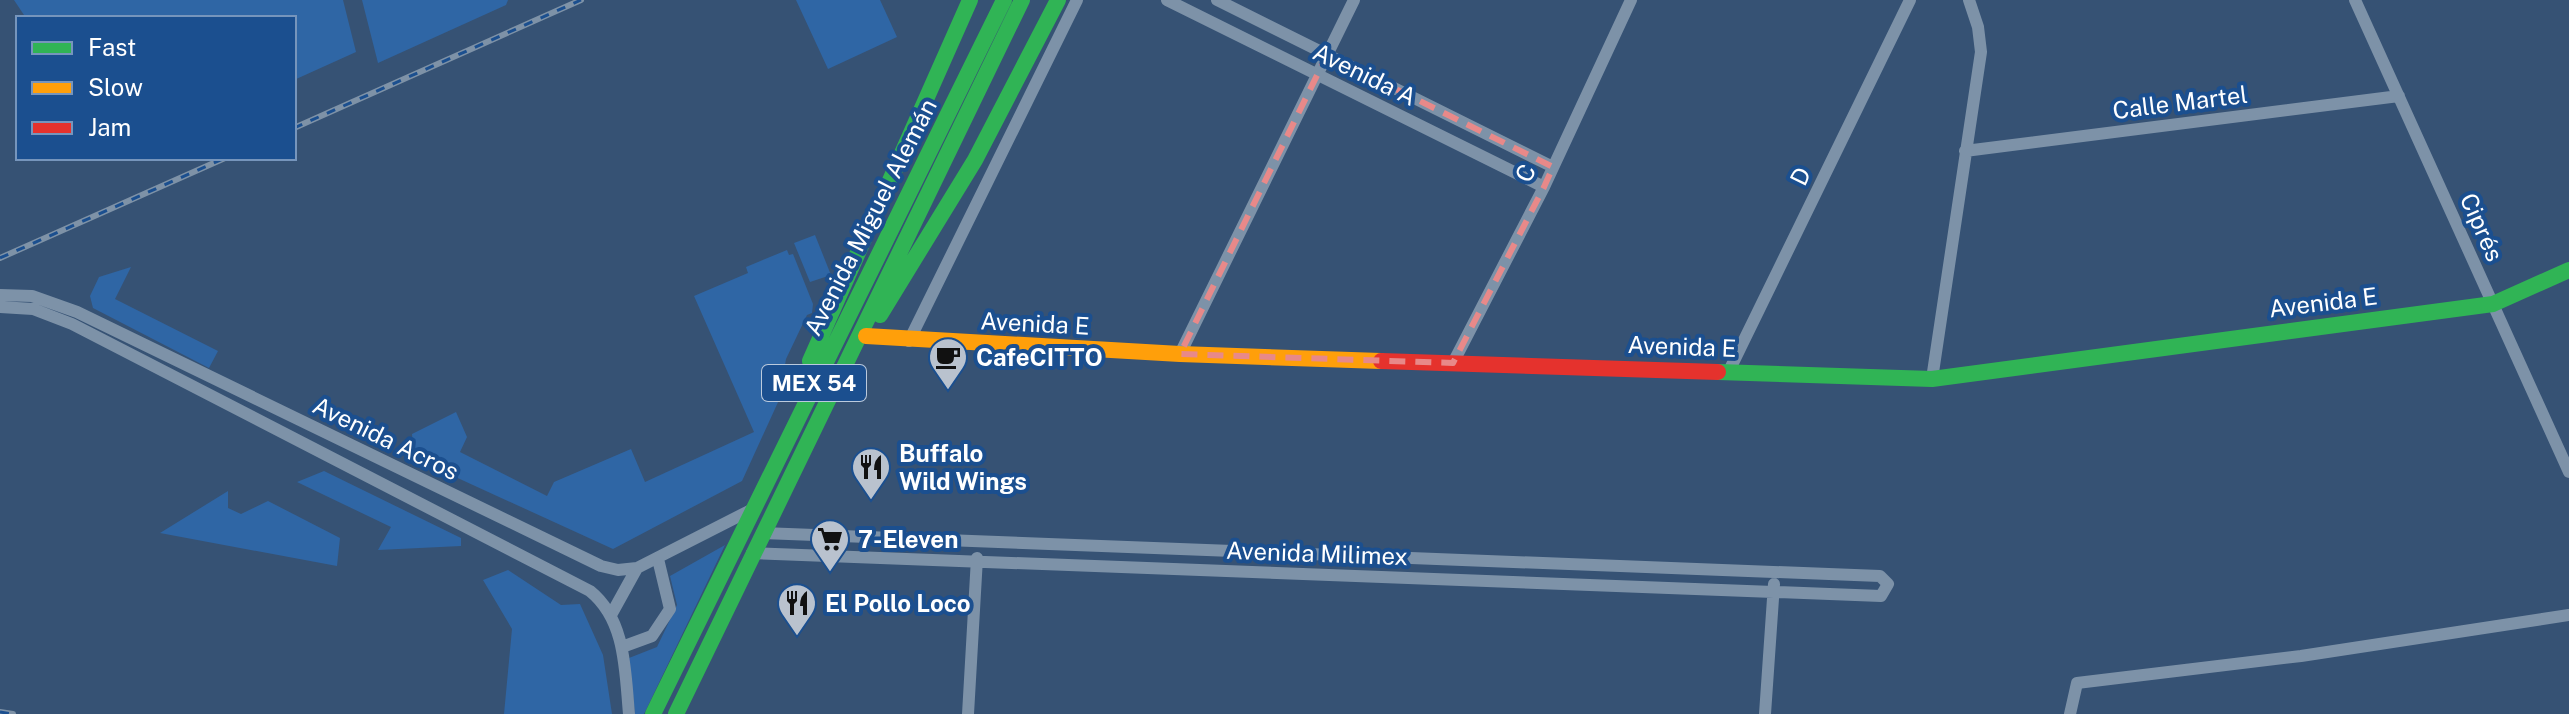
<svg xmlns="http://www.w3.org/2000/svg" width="2569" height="714" font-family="'Public Sans',sans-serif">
<rect width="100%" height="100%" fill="#365274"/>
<path fill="#2f66a5" d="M14,0H343L356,52L294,80V18H26Z
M362,0H508L506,5L378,63Z
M796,0H880L897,37L828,69Z
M815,235L831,275L810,282L794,243Z
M787,250L789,255L793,254L813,304L812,313L807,315L786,359L779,400L742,481L613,549L414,458L412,434L456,412L467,437L460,452L547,496L554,482L631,449L645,482L754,432L694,296L748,273L746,267Z
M131,267L115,299L218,351L209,368L93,308L90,296L99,277Z
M324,471L461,538V546L378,550L391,527L297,482Z
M228,491V508L241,514L268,501L340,538L337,566L160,533Z
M725,545L644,714H635L629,658L657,647L677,605L670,576Z
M508,570L561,605L580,604L603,655L612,714H504L512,629L483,580Z"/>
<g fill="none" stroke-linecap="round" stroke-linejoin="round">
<path stroke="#7d92a8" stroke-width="12" d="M1167,0L1544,187
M1217,0L1553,167
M2355,0L2569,472
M1965,151L2399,96
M0,295L32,296L77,312L601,566L618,570L637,568L751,510
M0,307L33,309L72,324L590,591C626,620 625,671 629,714
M909,341L1077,0
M1180,354L1354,0
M1453,363L1544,187L1631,0
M1729,371L1910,0
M1932,379L1981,52L1978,27L1969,0
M752,553L1881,596L1888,584L1880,576L762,533
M611,615L637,568
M622,647L652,636L670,609L658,559
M968,714L977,558
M1765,714L1774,584
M2070,714L2077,683L2301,656L2569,615"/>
<path stroke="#30b455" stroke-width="16" d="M880,315L975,160L1058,0
M810,361L970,0
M1718,372L1932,379L2493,304L2569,270
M653,714L1004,0
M676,714L1022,0"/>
<path stroke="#ff9f0a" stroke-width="16" d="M866,336L1180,354L1381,361"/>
<path stroke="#e5322d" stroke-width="16" d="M1381,361L1718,372"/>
<g stroke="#7e92a7" stroke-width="6">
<path id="rail" d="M294,128L581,0
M0,258L225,158
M0,712L13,714"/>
</g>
<use href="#rail" stroke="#1b4f8f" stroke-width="3" stroke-dasharray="9" stroke-linecap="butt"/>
</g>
<path fill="none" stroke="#e88989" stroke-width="6" stroke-dasharray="16 10" stroke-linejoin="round" d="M1327,55L1553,167L1544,187L1453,363L1180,354Z"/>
<defs>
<g id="cafe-pin" transform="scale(2)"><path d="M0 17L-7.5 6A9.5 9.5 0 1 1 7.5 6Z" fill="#b9c2ce" stroke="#1b4f8f"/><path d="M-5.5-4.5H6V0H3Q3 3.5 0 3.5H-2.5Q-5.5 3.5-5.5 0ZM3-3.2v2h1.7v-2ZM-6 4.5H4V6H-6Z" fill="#111"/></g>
<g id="restaurant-pin" transform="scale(2)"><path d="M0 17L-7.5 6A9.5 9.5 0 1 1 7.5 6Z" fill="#b9c2ce" stroke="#1b4f8f"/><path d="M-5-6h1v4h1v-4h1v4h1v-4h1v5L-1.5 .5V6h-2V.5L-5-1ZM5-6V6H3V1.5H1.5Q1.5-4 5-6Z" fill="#111"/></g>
<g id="supermarket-pin" transform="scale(2)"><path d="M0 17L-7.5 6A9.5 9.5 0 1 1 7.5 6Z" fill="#b9c2ce" stroke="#1b4f8f"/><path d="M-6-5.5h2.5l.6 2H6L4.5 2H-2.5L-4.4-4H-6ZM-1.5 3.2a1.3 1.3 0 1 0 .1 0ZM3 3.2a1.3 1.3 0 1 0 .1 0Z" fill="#111"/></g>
</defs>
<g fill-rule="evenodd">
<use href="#cafe-pin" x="948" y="357"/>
<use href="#restaurant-pin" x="871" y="467"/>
<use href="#supermarket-pin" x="830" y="539"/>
<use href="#restaurant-pin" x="797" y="603"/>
</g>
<g text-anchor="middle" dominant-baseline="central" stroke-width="8" stroke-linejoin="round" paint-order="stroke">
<rect fill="#1b4f8f" stroke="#bbcadd" stroke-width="2" x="762" y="365" width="104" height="36" rx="6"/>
<g font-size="22" font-weight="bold" fill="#fff">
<text x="814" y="383">MEX 54</text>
</g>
<g font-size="24" fill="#fff" stroke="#1b4f8f">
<text transform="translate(1365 74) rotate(26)">Avenida A</text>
<text transform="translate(2180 102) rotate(-7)">Calle Martel</text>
<text transform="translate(1525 173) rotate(-64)">C</text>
<text transform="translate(1800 176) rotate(-64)">D</text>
<text transform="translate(870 217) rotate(-63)">Avenida Miguel Alemán</text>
<text transform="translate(2482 227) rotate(66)">Ciprés</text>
<text transform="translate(2323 302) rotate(-7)">Avenida E</text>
<text transform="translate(1035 323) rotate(3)">Avenida E</text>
<text transform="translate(1682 346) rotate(2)">Avenida E</text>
<text transform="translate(386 438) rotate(26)">Avenida Acros</text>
<text transform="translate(1317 553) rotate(2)">Avenida Milimex</text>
</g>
<g font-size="24" font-weight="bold" fill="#fff" stroke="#1b4f8f" text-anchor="start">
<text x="976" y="357">CafeCITTO</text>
<text x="899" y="453">Buffalo<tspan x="899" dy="28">Wild Wings</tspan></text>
<text x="858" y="539">7-Eleven</text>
<text x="825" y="603">El Pollo Loco</text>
</g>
</g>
<rect x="16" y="16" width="280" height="144" fill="#1b4f8f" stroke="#7695bc" stroke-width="2"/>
<rect x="32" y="42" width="40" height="12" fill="#30b455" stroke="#7695bc" stroke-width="2"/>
<text x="88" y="56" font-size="24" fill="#ffffff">Fast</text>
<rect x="32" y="82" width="40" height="12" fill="#ff9f0a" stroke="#7695bc" stroke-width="2"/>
<text x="88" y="96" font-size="24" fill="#ffffff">Slow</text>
<rect x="32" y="122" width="40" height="12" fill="#e5322d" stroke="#7695bc" stroke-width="2"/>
<text x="88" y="136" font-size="24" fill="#ffffff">Jam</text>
</svg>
